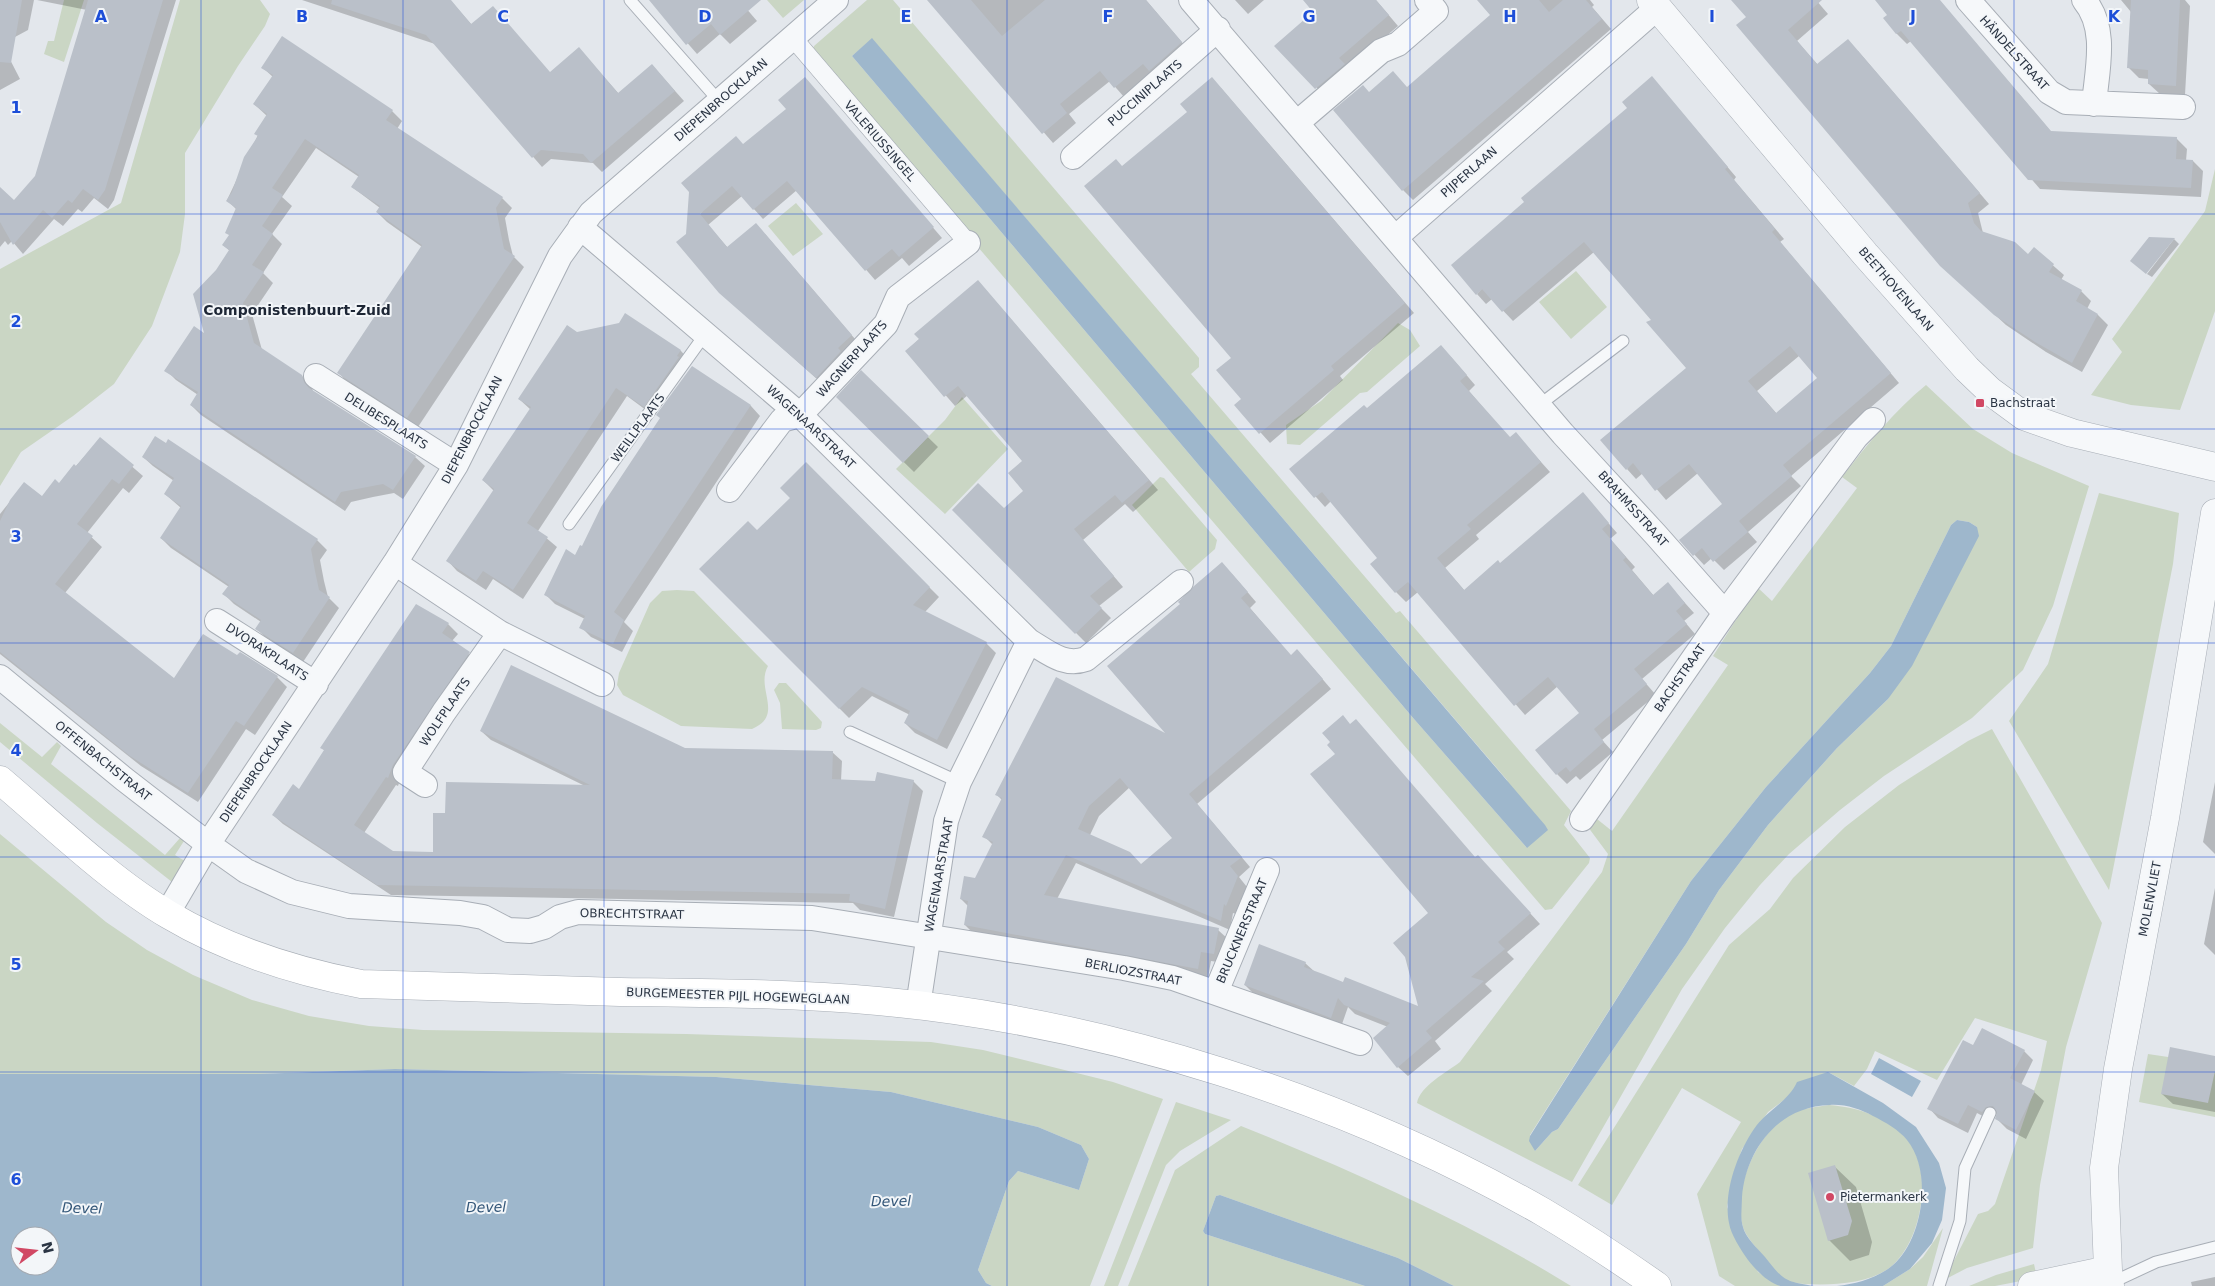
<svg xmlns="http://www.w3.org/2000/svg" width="2215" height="1286" font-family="'DejaVu Sans',sans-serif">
<rect width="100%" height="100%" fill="#e3e7ec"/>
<path fill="#cad6c4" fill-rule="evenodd" d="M64,0H84L64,62L44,54L48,41H54Z
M180,0H260L270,14L265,26L238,66L185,153V214L180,252L152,326L114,384L73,416L21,452L0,486V269L121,203Z
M767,0H804L783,18Z
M867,0H893L1199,358V367L1191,374L1396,613L1400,611L1571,811L1564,825L1590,858L1589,863L1552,909L1545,910L812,53L814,46ZM872,39L1507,780L1527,848L1414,719L852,56Z
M2215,169V311L2180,410L2131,405L2091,395L2122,352L2112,339L2205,211Z
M796,203L823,234L793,256L768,226Z
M1576,271L1607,307L1571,339L1539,302Z
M1398,323L1410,330L1420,346L1367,392L1360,393L1300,445L1287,444L1286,425L1321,401Z
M1926,385L1973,429L2012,453L2089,486L2053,606L2023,670L1972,718L1884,776L1840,810L1789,854L1760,885L1725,928L1682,989L1572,1182L1417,1103C1420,1086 1447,1072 1460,1062L1602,872L1608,854L1585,823L1597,819L1612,831L1728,665L1713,656L1757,587L1772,601L1857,488L1842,477C1868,444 1894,411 1926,385ZM1957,520L1969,522L1977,527L1888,699L1837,748L1768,825L1719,890L1686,944L1558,1129L1552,1132L1535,1151L1530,1135L1691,881L1766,787L1870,673L1891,646L1951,525Z
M962,397L1008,449L945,514L896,469L945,420Z
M1160,477L1164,478L1217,540L1215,549L1189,572L1132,505Z
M2099,493L2179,513L2173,564L2109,890L2009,721L2048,664Z
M677,590L694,591L768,666C755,689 785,715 752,729L681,726L623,695L617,685L619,673L650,603L662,591Z
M779,683H786L822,722L821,728L816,730L782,729L780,703L774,690Z
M0,723L42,757L57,742L61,746L51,764L165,855L180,838L184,841L175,855L188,863L172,882L97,823L0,742Z
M1992,729L2102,923L2066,1047L2040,1185L2033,1248L1967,1268L1944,1280L1978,1214L1988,1211L1995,1204L2041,1070L2047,1041L1975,1018L1937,1080L1875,1051L1867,1069L1854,1086L1828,1072L1793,1093L1768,1112L1742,1149L1734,1173L1727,1207L1758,1272L1780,1286H1735L1719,1276L1697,1194L1741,1122L1682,1088L1612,1205L1578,1185L1729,945L1770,909L1793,878L1845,827L1899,785L1968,741Z
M0,834L106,922L147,950L193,975L252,1000L309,1016L369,1026L423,1030L686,1034L931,1042L983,1050L1113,1082L1163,1099L1090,1286H992L986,1283L978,1270L1009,1181L1018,1171L1079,1190L1089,1159L1081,1145L1038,1127L891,1092L716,1077L395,1069L257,1074H0Z
M2148,1054L2215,1064V1117L2139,1102Z
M1176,1102L1231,1120L1180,1151L1166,1165L1118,1286H1104Z
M1829,1105C1857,1107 1888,1117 1907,1139C1934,1171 1922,1238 1893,1265C1870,1286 1822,1286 1792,1283C1781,1280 1772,1267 1765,1258C1758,1250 1746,1237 1743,1227C1732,1190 1756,1134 1789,1115C1801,1108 1816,1107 1829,1105Z
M1241,1126C1355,1172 1466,1221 1571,1286H1454L1398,1258L1220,1195L1216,1196L1203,1231L1205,1234L1365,1286H1128L1175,1170Z
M1943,1228L1927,1286H1883L1910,1269L1923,1257Z
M2034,1264L2037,1278L1995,1286H1969L1996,1275Z"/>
<path fill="#9eb7cc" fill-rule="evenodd" d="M872,38L1545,825L1548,830L1527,848L1414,719L852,56Z
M1957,520L1969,522L1977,527L1979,536L1912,666L1888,699L1837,748L1768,825L1719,890L1686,944L1558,1129L1552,1132L1535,1151L1529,1141L1530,1136L1691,881L1766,787L1870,673L1891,646L1951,525Z
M1879,1058L1921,1081L1912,1097L1871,1074Z
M395,1069L716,1077L891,1092L1038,1127L1081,1145L1089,1159L1079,1190L1018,1171L1009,1181L978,1270L986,1283L992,1286H0V1074H257ZM20,1236H50V1266H20Z
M1828,1072L1883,1103L1916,1127L1939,1163L1946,1188L1942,1220L1932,1243L1910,1269L1883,1286H1837C1856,1284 1878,1278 1893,1265C1923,1239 1933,1172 1907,1140C1899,1130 1885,1122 1873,1116C1860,1109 1845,1104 1830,1105C1779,1106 1746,1149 1742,1197C1742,1207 1740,1217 1743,1227C1745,1237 1758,1249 1765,1257C1783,1280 1785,1282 1814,1286C1804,1286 1789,1286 1780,1286C1767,1282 1756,1270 1748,1260C1741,1250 1731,1235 1729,1223C1723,1193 1737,1154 1754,1129C1766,1111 1788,1102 1797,1082Z
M1220,1195L1398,1258L1454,1286H1365L1205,1234L1203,1231L1216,1196Z"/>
<path fill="#0003" fill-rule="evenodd" d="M0,0H34L28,30L2,44L20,79L0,90Z
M37,0H176L114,200L108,209L94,198L82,212L78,209L63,226L54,219L23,254L12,241L8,245L5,241L0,247V193L14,201L36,177L87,10Z
M302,0H450L472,25L550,73L579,49L619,94L652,65L684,101L602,172L593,163L551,159L542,167L435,44Z
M650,0H739L757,21L730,44L720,34L697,54Z
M929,0H1146L1191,53L1124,97L1110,81L1069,114L1076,123L1053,143Z
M1235,0H1264L1248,14Z
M1330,0H1376L1398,26L1348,69L1327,98L1276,46Z
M1479,0H1590L1594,5L1592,7L1611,29L1413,200L1403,190L1370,93L1408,88L1492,16Z
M1738,0H1816L1828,14L1797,41L1818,65L1858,51L1989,204L1978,213L1983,233L2028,256L2034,249L2064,275L2061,280L2081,291L2091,301L2087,309L2098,315L2108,325L2082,372L2046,352L2006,325L1952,275L1747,17Z
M1876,0H1939L2052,133L2177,139L2187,149L2186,161H2193L2203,171L2201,197L2040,189L1911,41L1907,44L1897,34L1884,18L1889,15Z
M2121,0H2185L2190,6L2185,95L2160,94L2149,84V79L2139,78L2129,68L2131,12Z
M263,68L392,111L402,121L397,129L502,198L512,208L505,218L509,240L513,256L524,267L418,427L348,383L339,373L422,247L387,222L377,212L380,208L352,187L359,177L316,148L282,197L292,206L272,234L282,244L263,273L273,283L252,314L262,350L302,376L312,387L313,392L415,457L425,466L403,499L394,493L373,497L351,502L345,511L201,415L191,405L198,395L176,380L166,370L206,336L217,271L230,251L223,245L230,235L237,210L227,200L267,116L254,104L273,77Z
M805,79L942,238L909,266L902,258L875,280L797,190L763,219L742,196L708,225L728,248L765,234L861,346L826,387L724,296L687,235L744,145L788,109Z
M1221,88L1414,313L1340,376L1343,380L1270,443L1236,405L1242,399L1232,358Z
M1661,88L1736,177L1734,180L1784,239L1780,242L1899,383L1791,476L1801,486L1748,532L1757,542L1724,570L1712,558L1704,565L1681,540L1724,504L1698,473L1666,500L1643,473L1636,479L1627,469L1687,368L1653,321L1594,252L1513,321L1492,299L1486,304L1477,294ZM1799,356L1819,379L1777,414L1757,391Z
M2174,239L2179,244L2152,277L2147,274Z
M978,281L1158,490L1133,512L1125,504L1083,540L1123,587L1099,606L1111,618L1086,643L954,510H1004L1025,491L1024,461L968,395L955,406L907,351Z
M626,315L681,351L690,361L686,366L688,368L654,416L627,396L538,531L557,547L523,599L493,579L486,590L457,571L448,561L494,491L483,480L531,410L519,399L577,333L620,324Z
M1451,357L1475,385L1469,391L1510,439L1525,444L1550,472L1476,535L1479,539L1445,568L1465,591L1501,564L1583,494L1617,533L1610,539L1635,567L1632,570L1654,596L1668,584L1694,613L1684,621L1695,634L1642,679L1656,695L1602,740L1613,752L1580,780L1576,776L1567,784L1557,774L1581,713L1558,686L1525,715L1418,592L1406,602L1396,592L1372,564L1378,558L1331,501L1325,507L1291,469L1367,409Z
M692,368L751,406L760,416L624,622L633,631L622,652L591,637L581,627L585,619L555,604L546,595L583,548Z
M861,372L938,447L914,472L837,397Z
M100,439L143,476L129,493L123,488L87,533L102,547L65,593L174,680L238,657L277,677L287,687L255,735L246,729L198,802L141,766L0,654V514L24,484L42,497L60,484Z
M143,457L317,540L327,550L320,560L324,581L328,597L339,608L303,662L267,639L257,629L261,622L234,604L224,594L229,587L171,548L161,538L181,508L165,494L174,481L153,466Z
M806,464L939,597L925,612L986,643L996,653L947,749L915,733L905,723L910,715L872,696L849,718L701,569L757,532L791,498Z
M1232,574L1256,602L1250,608L1291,656L1307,661L1331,689L1197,804L1250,867L1239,877L1247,887L1236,914L1233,913L1230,930L1076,863L1057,899L1218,930L1228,939L1224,963L1211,961L1208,978L975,935L965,925L968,906L961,899L975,880L993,845L984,836L1002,800L997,795L1170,737ZM1130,787L1173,838L1142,865L1090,835L1099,816Z
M417,606L448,624L458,634L452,641L478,662L402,774L398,786L396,785L364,833L393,852L434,854L447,814L585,786L491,740L481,731L684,749L832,752L842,761L841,781H913L923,791L894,917L860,910L853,903L391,895L283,824L273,815L300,790L325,751L322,748Z
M1356,721L1475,858L1487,866L1540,924L1507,952L1514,959L1485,984L1492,991L1435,1041L1441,1049L1408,1076L1398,1067L1388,1027L1355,1014L1348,1007L1341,1027L1255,995L1245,985L1305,963L1315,972L1323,976L1420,1008L1430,913L1337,754L1351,725Z
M2215,782V854L2203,842Z
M2215,888V955L2204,944Z
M1973,1047L2024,1051L2033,1060L2021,1085L2034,1092L2044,1101L2026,1139L2007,1129L1997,1119L1998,1112L1992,1121L1977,1113L1968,1133L1938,1118L1929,1108Z
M2215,1057V1112L2173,1104L2162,1094Z
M1835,1167L1856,1187L1872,1242L1869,1255L1850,1261L1829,1240Z
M2215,1277V1286H2192L2191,1282Z"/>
<path fill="#bac0c9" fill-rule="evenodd" d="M0,0H22L11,63L0,62Z
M88,0H163L105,190L98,200L83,189L72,203L68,200L52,218L43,210L13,245L0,222V187L14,200L35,176Z
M332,0H451L471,24L493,6L550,72L579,47L618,93L652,64L675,91L591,163L583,154L541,150L532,158L426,35L331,4Z
M649,0H761L720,35L711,24L686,45Z
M927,0H971L1002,36L1045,0H1146L1182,42L1149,71L1143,64L1114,88L1100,71L1060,104L1067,113L1042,134Z
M1303,0H1376L1389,15L1339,58L1345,64L1315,89L1274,46L1313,12Z
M1477,0H1539L1549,12L1563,0H1586L1602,19L1402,191L1333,110L1363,85L1369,92L1393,71L1407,87L1490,15Z
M1731,0H1822L1788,30L1817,64L1848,39L1980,193L1968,203L1974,223L1981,231L2015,242L2028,254L2034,247L2054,264L2049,272L2082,290L2076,301L2098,314L2072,363L2035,342L1994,315L1940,266L1736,25L1746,17Z
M1875,0H1940L2051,131L2177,137L2176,159L2193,160L2191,188L2028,180L1901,31L1896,34L1883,18L1887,15Z
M2131,0H2180L2176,86L2148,84V70L2127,68Z
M282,36L393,110L386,120L503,197L496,208L500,229L504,249L515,256L407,418L337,373L422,245L376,212L380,206L351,187L359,175L305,139L272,188L283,195L262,226L273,234L252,265L264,272L243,303L254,343L302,375L304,382L309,388L416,456L393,490L383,484L341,492L335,502L190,405L198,392L164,371L194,326L204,333L193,294L216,270L229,250L222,245L229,235L225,233L236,208L226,201L232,192L244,157L258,136L254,134L267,114L253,104L273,75L261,68Z
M1652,76L1728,167L1725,169L1775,229L1772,232L1891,373L1783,465L1792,476L1739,521L1748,532L1713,562L1702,548L1693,556L1679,540L1722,504L1689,464L1655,491L1633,463L1626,470L1600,440L1686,368L1646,322L1651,320L1584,242L1502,312L1482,289L1476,295L1451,265L1524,202L1521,198L1627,108L1622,102ZM1790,346L1817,378L1776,413L1748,381Z
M805,77L934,227L899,257L892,249L865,271L787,181L753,210L732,186L700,214L727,247L756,223L852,335L838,348L841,351L816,378L719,293L676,242L686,234L689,192L681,183L736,136L743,144L786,109L778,100Z
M1212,77L1405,303L1331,366L1334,370L1259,434L1234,405L1241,399L1216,370L1231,358L1084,186L1116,159L1122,166L1187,112L1180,104Z
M2149,237L2175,238L2146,274L2130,261Z
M978,280L1149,480L1122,503L1115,495L1074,529L1114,576L1090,596L1102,608L1075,634L952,510L978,483L1004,508L1023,491L1008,473L1022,461L958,386L944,397L905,351L919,339L914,334Z
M625,313L681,350L677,356L679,357L644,407L616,388L527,523L548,537L513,590L483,571L476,581L446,561L494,489L482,480L531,407L518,399L567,325L577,332L619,323Z
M1441,345L1467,375L1460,381L1510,437L1516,432L1541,462L1467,525L1471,529L1437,558L1464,590L1498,560L1500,563L1583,492L1609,523L1602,529L1626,557L1623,560L1653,595L1668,582L1685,603L1676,611L1687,624L1634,669L1647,684L1594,729L1604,742L1570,772L1566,767L1556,775L1535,750L1579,713L1548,677L1514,706L1408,582L1395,593L1370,564L1377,558L1322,492L1314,498L1289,469L1364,405L1367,408Z
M692,366L751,405L614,612L624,620L613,644L579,628L585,616L544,595L566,549L575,555L580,545L582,546L601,507L660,418L656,415Z
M861,370L929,436L903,463L836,397Z
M155,436L166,443L168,439L318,539L311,549L315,571L319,590L330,597L293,653L255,629L261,620L222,594L229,585L160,538L181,506L164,494L174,478L142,457Z
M100,437L134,465L119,484L112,479L77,524L93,536L55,584L174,678L203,634L237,655L240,652L278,676L244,726L236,721L188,793L130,756L0,652V521L10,500L24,482L42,496L55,479L59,483L74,464L76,466Z
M806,462L930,587L913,605L987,642L937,740L904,723L910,711L862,687L839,709L699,569L748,521L757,530L790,498L780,488Z
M1222,562L1248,592L1241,598L1291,655L1297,649L1323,679L1189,794L1242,857L1230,866L1238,876L1226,906L1224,904L1221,921L1066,855L1044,895L1219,928L1214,954L1201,952L1198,969L964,925L968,901L960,899L964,876L975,878L993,842L982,837L1002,798L995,795L1056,677L1165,733L1107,666L1180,604L1178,602L1194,586ZM1120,778L1172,838L1141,864L1130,852L1078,829L1089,806Z
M416,604L449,623L442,633L470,652L393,765L388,778L386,777L354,825L393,851L433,852V813H445L446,782L590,785L480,731L511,665L685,748L833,751L832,779L875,781L877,772L914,780L885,909L849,901L850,894L377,885L272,815L293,784L299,789L324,750L320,748Z
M1343,715L1350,724L1356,719L1475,857L1478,855L1531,913L1498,942L1505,949L1471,977L1484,981L1426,1031L1432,1038L1397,1068L1373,1038L1390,1023L1344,1005L1338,998L1331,1018L1244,985L1259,944L1306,962L1304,967L1323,974L1343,982L1345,977L1418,1006L1405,957L1393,943L1428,913L1310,774L1335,754L1327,745L1330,742L1322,733Z
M1982,1028L2025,1050L2010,1078L2035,1091L2016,1130L1995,1119L1997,1112L1993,1106L1986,1107L1982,1112L1968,1105L1958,1124L1927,1109L1963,1040L1973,1045Z
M2170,1047L2215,1056V1071L2208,1103L2161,1094Z
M1835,1165L1852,1221L1848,1235L1828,1241L1808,1173Z"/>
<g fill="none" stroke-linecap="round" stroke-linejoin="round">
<g stroke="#a8aeb6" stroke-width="13">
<path id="service" d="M630,0L719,101
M1538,406L1623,341
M569,524L706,333
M850,732L959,782
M2111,1283L2156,1262L2215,1247
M1939,1286L1960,1221L1965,1168L1990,1113"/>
</g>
<g stroke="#a8aeb6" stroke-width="19">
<path id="pedestrian" d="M793,38L968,243"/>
</g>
<g stroke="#a8aeb6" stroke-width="26">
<path id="minor" d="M1191,0L1395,238L1657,8
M1968,0L2049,92L2066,102L2183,107
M2084,0C2108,28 2097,70 2094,104
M1298,122L1381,51L1398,44L1436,11L1427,0
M1073,157L1218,29
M580,227L800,415L1029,641C1048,652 1064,667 1086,659L1181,582
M1395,238L1563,434L1656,535L1725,613
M316,376L456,465
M729,490L782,420L800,415L886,324L898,297L968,243
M395,563L500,633L602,684
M217,621L316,684
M0,677L124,779L208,844L246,871L292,892L349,906L460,913L483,917L508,930L530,931L544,927L560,917L578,912L812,918L1124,968L1173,978L1360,1043
M425,785L405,772L444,712L500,633
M1582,819L1725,613L1856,437L1873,420
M167,914L208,844L395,563L456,465L560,256L591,213L836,0
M1216,992L1267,870
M918,1006L946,821L959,782L1029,641"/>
</g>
<g stroke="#a8aeb6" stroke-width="29">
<path id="tertiary" d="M1651,0L1865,254L1967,369L1990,391L2024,416L2072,433L2215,467
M2032,1286L2108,1270
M2110,1286L2108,1270L2104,1168L2118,1069L2165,818L2215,513"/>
</g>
<g stroke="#a8aeb6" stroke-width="29">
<path id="secondary" d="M0,780C52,824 111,881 169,915C228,950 294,971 361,984C447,987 533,990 620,992C706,993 792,993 878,1001C1106,1022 1345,1099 1543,1212C1582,1235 1620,1260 1657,1286"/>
</g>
<use href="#service" stroke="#f6f8fa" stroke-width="11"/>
<use href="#pedestrian" stroke="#f6f8fa" stroke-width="18"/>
<use href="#minor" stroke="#f6f8fa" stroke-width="24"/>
<use href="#tertiary" stroke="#f6f8fa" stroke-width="28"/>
<use href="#secondary" stroke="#fff" stroke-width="28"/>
</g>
<path fill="none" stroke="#1d4ed8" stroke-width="1" stroke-opacity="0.55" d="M201,0V1286M403,0V1286M604,0V1286M805,0V1286M1007,0V1286M1208,0V1286M1410,0V1286M1611,0V1286M1812,0V1286M2014,0V1286M0,214H2215M0,429H2215M0,643H2215M0,857H2215M0,1072H2215"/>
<g fill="#d14864" stroke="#f3f6f9" stroke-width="2">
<rect x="1975" y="398" width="10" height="10" rx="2.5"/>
<circle cx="1830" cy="1197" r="5"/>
</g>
<g text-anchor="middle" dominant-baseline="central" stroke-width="4" stroke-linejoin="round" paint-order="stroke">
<g font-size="12" fill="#2b3544" stroke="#f3f6f9">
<text transform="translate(2014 53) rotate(48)">HÄNDELSTRAAT</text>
<text transform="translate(1145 93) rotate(-41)">PUCCINIPLAATS</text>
<text transform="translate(721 100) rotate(-41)">DIEPENBROCKLAAN</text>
<text transform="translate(880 141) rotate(49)">VALERIUSSINGEL</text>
<text transform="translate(1469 172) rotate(-41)">PIJPERLAAN</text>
<text transform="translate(1896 289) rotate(49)">BEETHOVENLAAN</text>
<text transform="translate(852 359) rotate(-48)">WAGNERPLAATS</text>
<text transform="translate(386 421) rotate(32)">DELIBESPLAATS</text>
<text transform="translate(811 427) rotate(43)">WAGENAARSTRAAT</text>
<text transform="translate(638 428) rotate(-54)">WEILLPLAATS</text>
<text transform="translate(472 430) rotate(-63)">DIEPENBROCKLAAN</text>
<text transform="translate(1633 509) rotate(48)">BRAHMSSTRAAT</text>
<text transform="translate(267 652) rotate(33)">DVORAKPLAATS</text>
<text transform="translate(1680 678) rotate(-55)">BACHSTRAAT</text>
<text transform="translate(445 712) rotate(-56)">WOLFPLAATS</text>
<text transform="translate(103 761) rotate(39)">OFFENBACHSTRAAT</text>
<text transform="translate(256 772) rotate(-56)">DIEPENBROCKLAAN</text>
<text transform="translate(939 875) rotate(-80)">WAGENAARSTRAAT</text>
<text transform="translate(2150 899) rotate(-79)">MOLENVLIET</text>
<text transform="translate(632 914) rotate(1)">OBRECHTSTRAAT</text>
<text transform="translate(1242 931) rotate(-67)">BRUCKNERSTRAAT</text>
<text transform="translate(1133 972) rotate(11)">BERLIOZSTRAAT</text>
<text transform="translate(738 996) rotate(2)">BURGEMEESTER PIJL HOGEWEGLAAN</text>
</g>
<g font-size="12" fill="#2b3544" stroke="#f3f6f9" text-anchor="start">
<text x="1990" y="403">Bachstraat</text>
<text x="1840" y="1197">Pietermankerk</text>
</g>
<g font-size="14" font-weight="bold" fill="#1d2635" stroke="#f3f6f9">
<text x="297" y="310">Componistenbuurt-Zuid</text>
</g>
<g font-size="14" font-style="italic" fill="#345779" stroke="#f3f6f9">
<text transform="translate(891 1201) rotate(-1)">Devel</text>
<text transform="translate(486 1207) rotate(-1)">Devel</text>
<text transform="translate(82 1208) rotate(2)">Devel</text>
</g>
</g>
<g font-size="16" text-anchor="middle" font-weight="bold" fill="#1d4ed8" stroke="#f3f6f9" stroke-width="4" stroke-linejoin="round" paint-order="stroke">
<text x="101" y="22">A</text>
<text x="302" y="22">B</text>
<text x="503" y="22">C</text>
<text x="705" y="22">D</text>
<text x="906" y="22">E</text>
<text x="1108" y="22">F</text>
<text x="1309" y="22">G</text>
<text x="1510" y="22">H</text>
<text x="1712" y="22">I</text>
<text x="1913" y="22">J</text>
<text x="2114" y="22">K</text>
<text x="16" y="113">1</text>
<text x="16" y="327">2</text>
<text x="16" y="542">3</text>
<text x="16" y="756">4</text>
<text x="16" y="970">5</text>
<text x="16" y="1185">6</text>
</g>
<g transform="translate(35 1251) rotate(75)"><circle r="24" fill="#f3f6f9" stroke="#a3a9b1"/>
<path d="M0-4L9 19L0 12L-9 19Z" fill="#d14864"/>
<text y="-8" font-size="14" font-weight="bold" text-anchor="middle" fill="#2b3544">N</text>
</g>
</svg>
